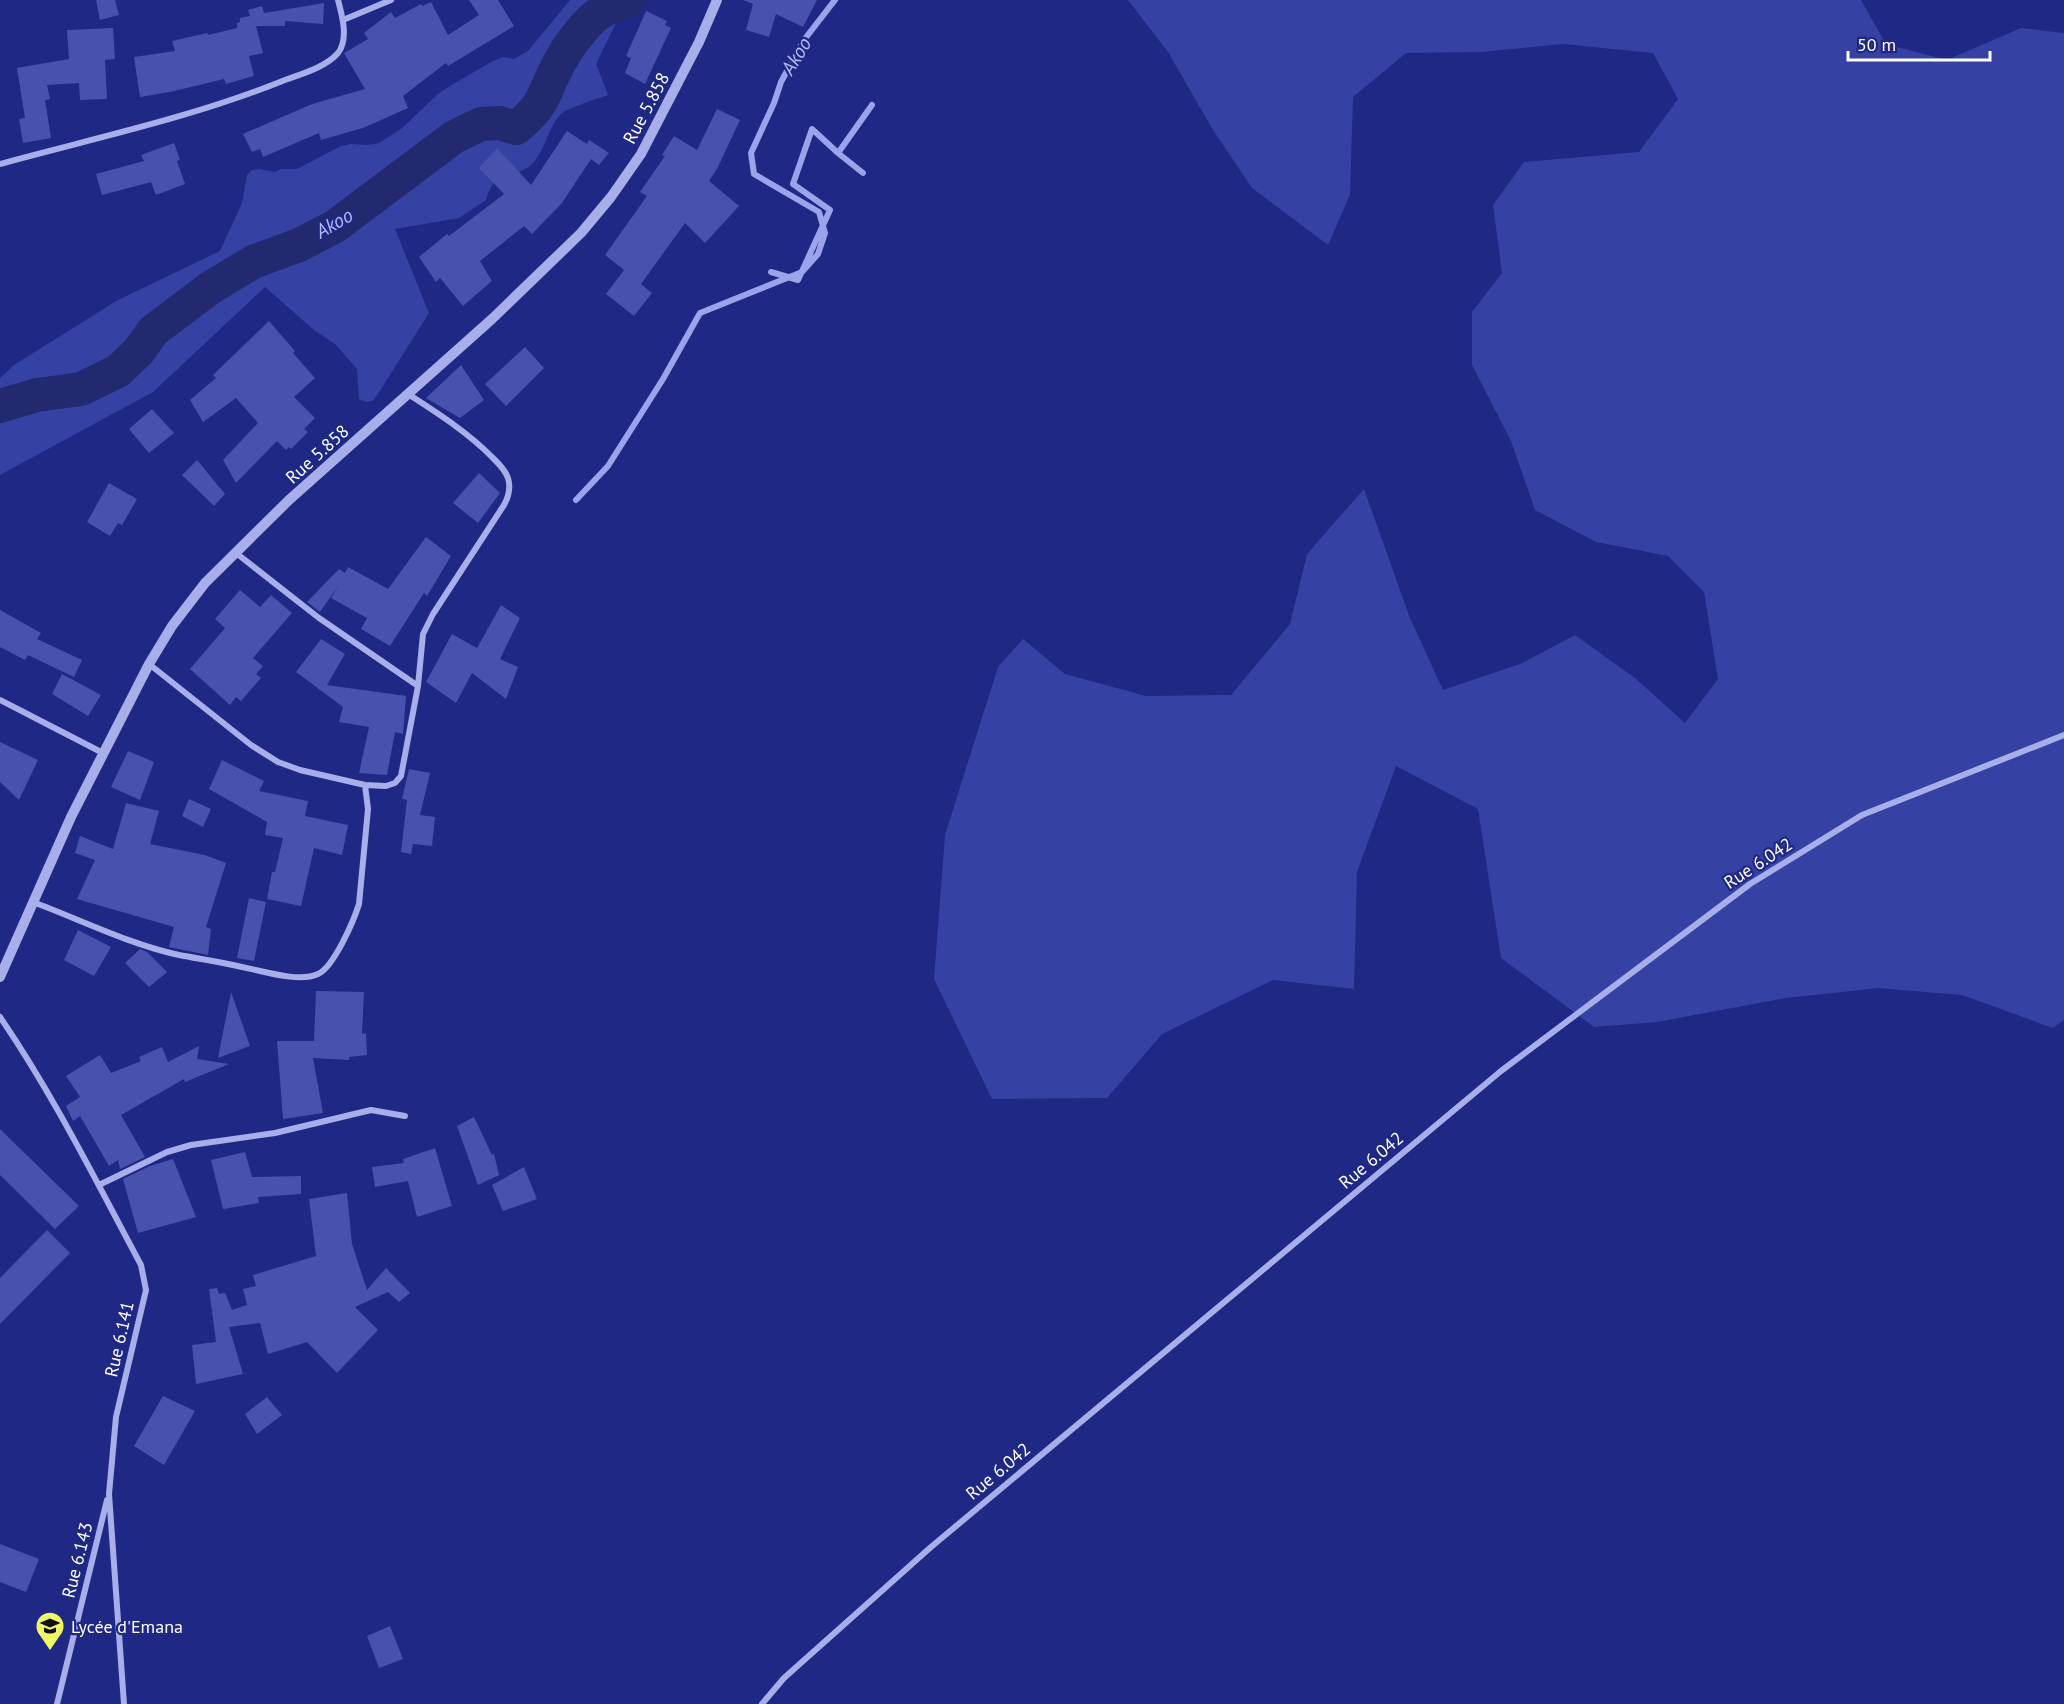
<svg xmlns="http://www.w3.org/2000/svg" width="2064" height="1704" font-family="'PT Sans',sans-serif">
<rect width="100%" height="100%" fill="#1f2884"/>
<path fill="#3641a4" d="M570,0H627L596,64L608,95C598,98 566,109 561,114C548,127 546,149 533,163C515,182 497,162 486,200L459,218L395,229L429,313L374,400L366,402L359,399L357,369L335,344L314,330L265,287L153,392L0,475V378L14,365L118,300L220,251L242,203L247,175L252,170L259,169L275,172L281,169H297L341,146L350,144L368,145L379,143L401,129L438,94L453,84L493,61L503,57L514,59L528,51Z
M1128,0H1861L1886,44L1947,60L2021,28L2064,33V1020L2053,1028L1962,995L1878,988L1786,998L1657,1022L1594,1027L1501,958L1478,809L1396,766L1357,872L1354,989L1273,980L1162,1034L1107,1098L992,1099L934,979L945,835L998,667L1023,639L1065,674L1146,696L1231,695L1290,624L1307,554L1364,489L1410,618L1443,690L1520,664L1575,635L1635,678L1685,723L1718,679L1704,592L1668,556L1596,542L1535,510L1511,441L1472,365V312L1502,273L1493,205L1524,162L1639,152L1678,99L1653,53L1563,44L1481,52L1406,53L1353,97L1350,195L1328,245L1252,188L1213,130L1168,52Z"/>
<g fill="none" stroke-linecap="round" stroke-linejoin="round">
<path stroke="#9ba4eb" stroke-width="6" d="M838,153L872,105
M771,272L798,280L830,210L793,184L812,129L838,153L863,173
M576,500L608,466L663,379L700,313L802,272L818,254L825,233L819,212L754,174L751,153L774,103L781,82L804,40L835,0"/>
<path stroke="#22296e" stroke-width="34" d="M0,406L37,395L81,389L118,371L139,351L153,331L210,288L253,262L299,245L334,227L454,137L481,124L500,123L516,128C548,103 543,90 561,60C568,46 589,18 603,11C610,6 620,4 628,0"/>
</g>
<path fill="#4852ad" d="M96,0H115L119,15L100,20Z
M469,0H498L514,26L448,66L446,63L403,96L408,108L363,128L321,140L319,133L263,157L260,149L252,152L243,134L312,104L365,89L344,53L368,39L364,33L391,12L395,18L421,4L422,6L431,2L448,35L479,15Z
M743,0H817L803,27L776,14L769,37L746,30L753,4Z
M324,3L323,24L285,21V26H256L263,53L249,56L254,76L226,84L224,79L170,92L140,97L134,57L175,51L172,41L207,33L208,35L237,28V23L240,22V18L250,16L248,10L262,6L264,13Z
M646,11L667,21L665,25L671,28L645,84L625,73L631,58L626,56Z
M113,28L115,59L105,60L107,99L80,100L79,83L47,85L50,99L45,100L51,138L23,143L19,119L25,118L17,68L69,59L67,30Z
M717,109L740,120L717,169L709,181L739,206L705,243L685,223L641,284L652,293L634,316L606,294L624,270L605,255L647,196L640,192L665,156L662,155L674,136L697,150Z
M567,131L587,144L589,140L609,153L599,165L591,159L562,203L532,234L524,226L480,261L492,281L463,306L440,278L436,282L419,257L447,234L449,236L504,194L479,168L497,148L531,185Z
M174,143L180,160L177,161L185,184L156,195L151,182L102,195L96,174L144,161L141,155Z
M269,321L295,351L293,353L315,378L294,397L315,418L304,429L308,432L291,449L289,447L286,450L277,441L236,483L223,460L258,423L236,398L203,422L190,400L216,378L213,375Z
M525,347L544,368L506,406L485,384Z
M461,365L484,400L460,418L426,398Z
M152,409L174,433L149,453L129,429Z
M197,460L225,494L214,506L182,475Z
M479,473L500,493L478,523L453,503Z
M109,483L137,499L122,525L118,523L110,536L87,522Z
M426,537L451,556L427,596L424,593L390,646L361,629L367,618L331,598L338,586L320,612L307,602L339,569L345,573L348,567L388,589Z
M240,590L260,607L271,595L292,613L253,658L263,666L256,674L261,678L241,701L236,697L230,705L190,669L225,628L215,619Z
M501,605L520,618L500,659L518,667L506,699L472,673L456,703L426,682L452,634L477,648Z
M0,610L41,633L37,639L82,660L74,677L28,655L25,660L0,647Z
M321,639L345,654L327,685L406,696L403,734L395,732L387,775L359,773L369,727L339,722L343,707L296,672Z
M62,674L101,695L88,716L52,694Z
M0,742L38,760L19,800L0,782Z
M128,751L154,762L140,800L111,787Z
M222,760L264,781L259,791L308,801L305,816L348,825L342,855L314,848L301,906L267,899L272,872H275L283,838L265,835L267,822L209,789Z
M409,769L430,773L420,815L435,817L432,846L413,844L411,854L401,852L407,800L402,799Z
M189,799L211,809L203,827L182,816Z
M126,803L159,811L150,844L205,855L226,863L206,927L211,929L208,955L169,947L174,927L77,899L95,860L75,853L80,836L113,849Z
M249,898L266,902L254,961L237,958Z
M78,930L111,947L94,976L64,960Z
M140,949L147,952L167,972L149,987L125,963Z
M316,991L364,992L362,1034L366,1033L367,1055L349,1057V1060L313,1058L323,1113L283,1119L277,1041H314Z
M231,992L250,1046L218,1058Z
M199,1046L197,1059L229,1064L185,1082L184,1079L121,1115L145,1157L120,1169L118,1160L109,1166L80,1116L73,1121L66,1106L80,1097L66,1076L100,1055L111,1073L141,1061L139,1057L162,1047L168,1062Z
M474,1117L492,1155L494,1154L499,1175L478,1185L457,1126Z
M0,1129L79,1206L55,1229L0,1175Z
M435,1148L452,1206L417,1217L408,1181L375,1187L372,1167L404,1163L403,1159Z
M245,1152L252,1177L301,1176V1194L258,1197L259,1203L223,1209L211,1160Z
M173,1159L196,1217L138,1233L123,1179L150,1166Z
M524,1167L537,1199L503,1211L492,1185Z
M347,1193L352,1244L367,1290L386,1268L410,1293L399,1302L388,1292L355,1307L378,1330L337,1373L307,1342L268,1354L260,1323L229,1327L243,1374L196,1384L192,1345L216,1342L209,1289L217,1288L219,1294L225,1293L232,1310L247,1305L243,1289L256,1286L253,1275L316,1256L309,1199Z
M47,1230L70,1253L0,1324V1278Z
M163,1396L195,1411L164,1465L134,1446Z
M267,1397L282,1415L257,1434L245,1414Z
M0,1544L39,1559L26,1592L0,1582Z
M390,1626L403,1659L379,1668L367,1636Z"/>
<g fill="none" stroke-linecap="round" stroke-linejoin="round">
<path stroke="#a7aee9" stroke-width="6" d="M343,20L391,0
M0,164C95,138 194,117 285,80C302,74 326,67 338,53C349,39 342,15 338,0
M236,553L319,618L418,686
M149,664L251,745L278,762L300,770L365,785L386,786L395,783L401,776L418,686L423,634L433,614L504,505C509,496 511,488 508,478C505,469 497,462 491,456C466,431 437,413 408,394
M0,700L103,753
M33,902C81,920 129,944 179,955C200,959 221,962 242,967C263,971 299,983 318,974C334,967 354,920 359,904L368,809L365,785
M0,1017C54,1096 96,1181 141,1265L146,1290L116,1417L109,1494L124,1704
M99,1185L167,1152L191,1145L275,1133L371,1110L405,1116
M57,1704L107,1500
M762,1704L784,1678L931,1547L1501,1071L1750,884L1862,815L2064,735"/>
<path stroke="#a7aee9" stroke-width="10" d="M0,977L71,817L149,664L172,626L205,583L289,500L492,319L581,233L611,197L641,154L699,42L717,0"/>
</g>
<defs>
<g id="school-pin" transform="scale(1.5)"><path d="M0 17L-7.5 6A9.5 9.5 0 1 1 7.5 6Z" fill="#eff767" stroke="#1f2884"/><path d="M0-5L7-2L0 1L-7-2ZM-4 1L0 2.5L4 1V4Q0 6-4 4Z" fill="#111"/></g>
</defs>
<g fill-rule="evenodd">
<use href="#school-pin" x="50" y="1626"/>
</g>
<g text-anchor="middle" dominant-baseline="central" stroke-width="4.5" stroke-linejoin="round" paint-order="stroke">
<g font-size="18" fill="#fff" stroke="#1f2884">
<text transform="translate(646 108) rotate(-62)">Rue 5.858</text>
<text transform="translate(317 454) rotate(-42)">Rue 5.858</text>
<text transform="translate(1758 863) rotate(-33)">Rue 6.042</text>
<text transform="translate(1371 1160) rotate(-40)">Rue 6.042</text>
<text transform="translate(119 1339) rotate(-77)">Rue 6.141</text>
<text transform="translate(998 1471) rotate(-40)">Rue 6.042</text>
<text transform="translate(77 1560) rotate(-76)">Rue 6.143</text>
</g>
<g font-size="18" fill="#fff" stroke="#1f2884" text-anchor="start">
<text x="71" y="1626">Lycée d'Emana</text>
</g>
<g font-size="20" font-style="italic" fill="#b3baf1" stroke="#1f2884">
<text transform="translate(796 56) rotate(-59)">Akoo</text>
<text transform="translate(334 223) rotate(-30)">Akoo</text>
</g>
</g>
<path d="M1848 51v9h142v-9" fill="none" stroke="#ffffff" stroke-width="3"/>
<text x="1857" y="51" font-size="18" fill="#ffffff" stroke="#1f2884" stroke-width="4.5" paint-order="stroke">50 m</text>
</svg>
